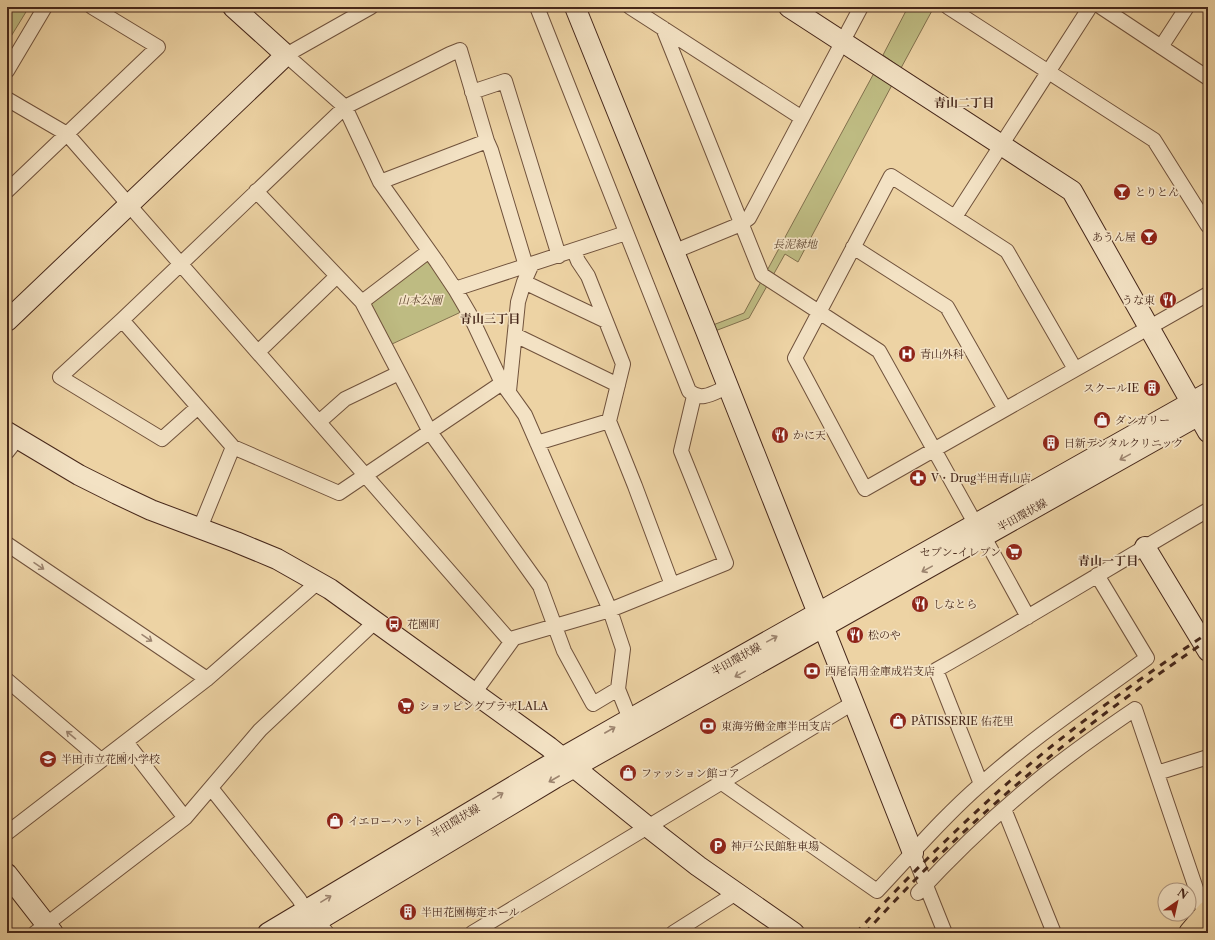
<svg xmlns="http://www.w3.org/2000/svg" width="1215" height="940" font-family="'Libre Caslon Text','Noto Serif JP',serif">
<rect width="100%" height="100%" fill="#edd3a4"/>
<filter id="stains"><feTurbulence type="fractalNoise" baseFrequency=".005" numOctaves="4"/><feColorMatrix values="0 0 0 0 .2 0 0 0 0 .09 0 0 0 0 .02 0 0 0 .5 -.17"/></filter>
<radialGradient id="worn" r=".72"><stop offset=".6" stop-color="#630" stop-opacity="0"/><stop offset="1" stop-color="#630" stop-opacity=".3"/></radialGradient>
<path fill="#bebb82" stroke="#82714e" d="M7,7H29L10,38L7,36Z
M908,7H934L901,68L883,55Z
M874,73L892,85L798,262L785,254L749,318L715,331L713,325L744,313Z
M425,261L431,262L461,312L392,344L371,306L374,301Z"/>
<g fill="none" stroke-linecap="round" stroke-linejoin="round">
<g stroke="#70523c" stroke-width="16">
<path id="street" d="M371,7L286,55L345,107L380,182L437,262L455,289L469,313L502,383L525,415L610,610L623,649L618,689L630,719
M537,7L689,391C701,402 713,393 727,387
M630,7L802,118
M948,7L1154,140L1208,226
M1101,7L1208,78
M663,28L762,275L879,351L975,523
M1161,47L1187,7
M7,71L45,7
M472,92L505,81L559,256
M7,99L67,134L511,642
M380,182L487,141
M7,191L158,47L92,7
M256,191L362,302L430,432L540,586L564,651L593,704L618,689
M955,217L1090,7
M853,247L947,307L1005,409
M574,251L578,261L588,276L623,364L609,421L635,486L672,585
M673,252L741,224L749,218L861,7
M524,282L606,321
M455,289L626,233
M362,302L429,251
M122,320L233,447L339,493L502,383
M515,335L618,385
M258,352L337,276
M1075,369L1007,251L891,176L795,358L865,489L1208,294
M509,391L518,302L524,282L532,264
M198,407L162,439L60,377L122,320L345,107L450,54L460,50L487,141L491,150L526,266
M319,422L345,399L399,373
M537,443L609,421
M7,452L18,438
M200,528L233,447
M984,537L1028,617
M7,544L207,679
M7,680L101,760
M475,692L514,638L610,610L726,563L681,451L694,396
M126,742L185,818
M1157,773L1208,757
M722,783L877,891C911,855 943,817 980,785C1032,738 1091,699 1147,658L1097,575
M981,784L936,670C1028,618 1117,563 1208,510
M211,788L299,899L306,911
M1004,809L1054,933
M7,833L207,679L318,582
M913,853L945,933
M918,893C957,851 999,811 1044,775C1074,751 1104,730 1135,709L1205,915
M317,921L327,933
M35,933L185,818L260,730L376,621
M472,933L853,703
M673,933L736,893"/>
</g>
<g stroke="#46271a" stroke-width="22">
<path id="secondary" d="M575,7L706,331L913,853
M789,7L1072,191L1208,432
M7,321L286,55L233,7
M7,432L79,475L117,494L151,510L236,542L277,559L330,589L549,747L648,827L698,866L794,933
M1145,547L1208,651
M7,874L53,933
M268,933L544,768L630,719L1208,393
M297,933L555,778L1208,410"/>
</g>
<g stroke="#46271a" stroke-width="24">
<path id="highway" d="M1190,933L1208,912"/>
</g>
<use href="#street" stroke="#f3e2c4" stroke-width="14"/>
<use href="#secondary" stroke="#f3e2c4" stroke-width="20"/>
<use href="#highway" stroke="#edd3a4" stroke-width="22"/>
<path stroke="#46271a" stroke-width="3" stroke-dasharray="7 7" stroke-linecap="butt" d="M856,933C899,886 944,841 991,798C1058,737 1133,683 1208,633
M865,933C907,887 951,842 998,801C1063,743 1133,691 1205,642"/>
</g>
<defs><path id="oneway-shaft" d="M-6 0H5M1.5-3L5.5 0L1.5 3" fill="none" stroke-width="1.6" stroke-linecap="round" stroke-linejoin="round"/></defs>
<g stroke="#9c846f">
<use href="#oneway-shaft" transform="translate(1125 457) rotate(151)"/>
<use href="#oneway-shaft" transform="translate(39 566) rotate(34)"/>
<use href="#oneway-shaft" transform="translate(927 569) rotate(151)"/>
<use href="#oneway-shaft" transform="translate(147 638) rotate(34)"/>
<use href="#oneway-shaft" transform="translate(772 639) rotate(-29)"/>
<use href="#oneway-shaft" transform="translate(740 674) rotate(151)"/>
<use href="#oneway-shaft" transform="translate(610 730) rotate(-30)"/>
<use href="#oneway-shaft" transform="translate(71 735) rotate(-140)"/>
<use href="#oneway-shaft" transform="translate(554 779) rotate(150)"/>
<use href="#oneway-shaft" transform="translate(498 796) rotate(-31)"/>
<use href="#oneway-shaft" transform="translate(326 899) rotate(-31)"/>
</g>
<defs>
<g id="bar-disc" transform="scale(0.9)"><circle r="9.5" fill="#8f2418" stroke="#f3e2c4"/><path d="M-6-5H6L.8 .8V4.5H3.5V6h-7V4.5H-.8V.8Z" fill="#fff"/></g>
<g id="restaurant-disc" transform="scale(0.9)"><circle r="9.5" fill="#8f2418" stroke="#f3e2c4"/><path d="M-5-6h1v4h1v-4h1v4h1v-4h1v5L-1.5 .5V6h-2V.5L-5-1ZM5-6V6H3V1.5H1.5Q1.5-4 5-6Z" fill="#fff"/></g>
<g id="hospital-disc" transform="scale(0.9)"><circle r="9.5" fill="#8f2418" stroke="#f3e2c4"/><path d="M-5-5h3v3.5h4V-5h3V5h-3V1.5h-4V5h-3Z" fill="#fff"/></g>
<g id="building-disc" transform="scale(0.9)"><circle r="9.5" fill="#8f2418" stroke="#f3e2c4"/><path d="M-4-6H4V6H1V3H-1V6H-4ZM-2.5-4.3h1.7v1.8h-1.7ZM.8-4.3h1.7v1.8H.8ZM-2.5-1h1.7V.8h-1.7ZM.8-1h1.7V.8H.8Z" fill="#fff"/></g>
<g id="shop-disc" transform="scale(0.9)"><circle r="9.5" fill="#8f2418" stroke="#f3e2c4"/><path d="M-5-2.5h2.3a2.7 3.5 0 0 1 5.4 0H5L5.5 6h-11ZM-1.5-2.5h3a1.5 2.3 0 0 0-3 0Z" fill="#fff"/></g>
<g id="pharmacy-disc" transform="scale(0.9)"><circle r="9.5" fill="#8f2418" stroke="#f3e2c4"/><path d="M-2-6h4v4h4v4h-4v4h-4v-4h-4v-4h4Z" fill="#fff"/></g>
<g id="supermarket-disc" transform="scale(0.9)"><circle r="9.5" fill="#8f2418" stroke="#f3e2c4"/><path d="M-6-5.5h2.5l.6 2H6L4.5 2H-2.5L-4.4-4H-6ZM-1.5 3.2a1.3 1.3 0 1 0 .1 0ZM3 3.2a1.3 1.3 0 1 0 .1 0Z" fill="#fff"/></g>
<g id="bus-disc" transform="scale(0.9)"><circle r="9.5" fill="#8f2418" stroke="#f3e2c4"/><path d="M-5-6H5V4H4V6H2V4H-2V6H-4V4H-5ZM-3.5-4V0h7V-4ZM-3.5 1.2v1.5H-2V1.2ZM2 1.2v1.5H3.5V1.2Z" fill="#fff"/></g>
<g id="bank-disc" transform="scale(0.9)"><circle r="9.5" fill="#8f2418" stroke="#f3e2c4"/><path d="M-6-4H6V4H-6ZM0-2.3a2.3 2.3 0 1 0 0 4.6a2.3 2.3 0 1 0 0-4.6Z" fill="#fff"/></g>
<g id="school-disc" transform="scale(0.9)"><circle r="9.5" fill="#8f2418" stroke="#f3e2c4"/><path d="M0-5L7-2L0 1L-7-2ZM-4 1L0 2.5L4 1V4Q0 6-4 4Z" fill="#fff"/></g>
<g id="parking-disc" transform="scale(0.9)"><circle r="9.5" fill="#8f2418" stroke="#f3e2c4"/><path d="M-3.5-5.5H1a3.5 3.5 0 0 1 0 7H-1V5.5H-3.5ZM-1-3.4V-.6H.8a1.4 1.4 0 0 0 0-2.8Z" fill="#fff"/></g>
</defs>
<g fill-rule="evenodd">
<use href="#bar-disc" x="1122" y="192"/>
<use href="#bar-disc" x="1149" y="237"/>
<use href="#restaurant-disc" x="1168" y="300"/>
<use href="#hospital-disc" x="907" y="354"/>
<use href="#building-disc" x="1152" y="388"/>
<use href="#shop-disc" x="1102" y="420"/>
<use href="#restaurant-disc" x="780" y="435"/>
<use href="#building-disc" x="1051" y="443"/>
<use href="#pharmacy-disc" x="918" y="478"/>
<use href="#supermarket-disc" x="1014" y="552"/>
<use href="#restaurant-disc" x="920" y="604"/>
<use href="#bus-disc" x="394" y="624"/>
<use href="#restaurant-disc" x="855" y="635"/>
<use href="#bank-disc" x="812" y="671"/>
<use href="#supermarket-disc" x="406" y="706"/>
<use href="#shop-disc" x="898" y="721"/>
<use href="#bank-disc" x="708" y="726"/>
<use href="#school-disc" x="48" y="759"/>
<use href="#shop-disc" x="628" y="773"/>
<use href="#shop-disc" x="335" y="821"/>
<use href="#parking-disc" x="718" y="846"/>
<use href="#building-disc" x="408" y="912"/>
</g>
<g text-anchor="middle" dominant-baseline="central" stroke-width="3.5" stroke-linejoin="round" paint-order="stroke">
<g font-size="11" fill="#46271a" stroke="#f3e2c4" text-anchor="start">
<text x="1135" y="192">とりとん</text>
<text x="1136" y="237" text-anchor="end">あうん屋</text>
<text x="1155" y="300" text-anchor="end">うな東</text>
<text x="920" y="354">青山外科</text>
<text x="1139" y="388" text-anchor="end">スクールIE</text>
<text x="1115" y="420">ダンガリー</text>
<text x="793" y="435">かに天</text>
<text x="1064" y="443">日新デンタルクリニック</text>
<text x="931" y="478">V・Drug半田青山店</text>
<text x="1001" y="552" text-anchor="end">セブン-イレブン</text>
<text x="933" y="604">しなとら</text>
<text x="407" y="624">花園町</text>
<text x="868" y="635">松のや</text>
<text x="825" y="671">西尾信用金庫成岩支店</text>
<text x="419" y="706">ショッピングプラザLALA</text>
<text x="911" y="721">PÂTISSERIE 佑花里</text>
<text x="721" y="726">東海労働金庫半田支店</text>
<text x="61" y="759">半田市立花園小学校</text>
<text x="641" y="773">ファッション館コア</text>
<text x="348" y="821">イエローハット</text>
<text x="731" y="846">神戸公民館駐車場</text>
<text x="421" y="912">半田花園梅定ホール</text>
</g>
<g font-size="11" font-style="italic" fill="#5e452f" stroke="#f3e2c4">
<text x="795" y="244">長泥緑地</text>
<text x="420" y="300">山本公園</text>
</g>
<g font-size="11" fill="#46271a" stroke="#f3e2c4">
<text transform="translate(1022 515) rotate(-29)">半田環状線</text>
<text transform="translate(736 659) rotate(-29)">半田環状線</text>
<text transform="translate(455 821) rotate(-31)">半田環状線</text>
</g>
<g font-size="12" font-weight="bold" fill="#46271a" stroke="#f3e2c4">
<text x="964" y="102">青山二丁目</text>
<text x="490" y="318">青山三丁目</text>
<text x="1108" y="560">青山一丁目</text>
</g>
</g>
<rect width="1215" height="940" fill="none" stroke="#edd3a4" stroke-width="24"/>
<rect x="8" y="8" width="1199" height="924" fill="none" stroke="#46271a" stroke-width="2"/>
<rect x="12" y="12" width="1191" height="916" fill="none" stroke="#46271a"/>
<g transform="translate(1177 902) rotate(34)"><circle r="19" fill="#f3e2c4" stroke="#ae9780"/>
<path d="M0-3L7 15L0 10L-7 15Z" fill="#8f2418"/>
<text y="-6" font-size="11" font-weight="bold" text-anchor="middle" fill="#46271a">N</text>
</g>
<rect width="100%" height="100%" filter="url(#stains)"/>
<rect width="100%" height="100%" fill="url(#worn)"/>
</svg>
